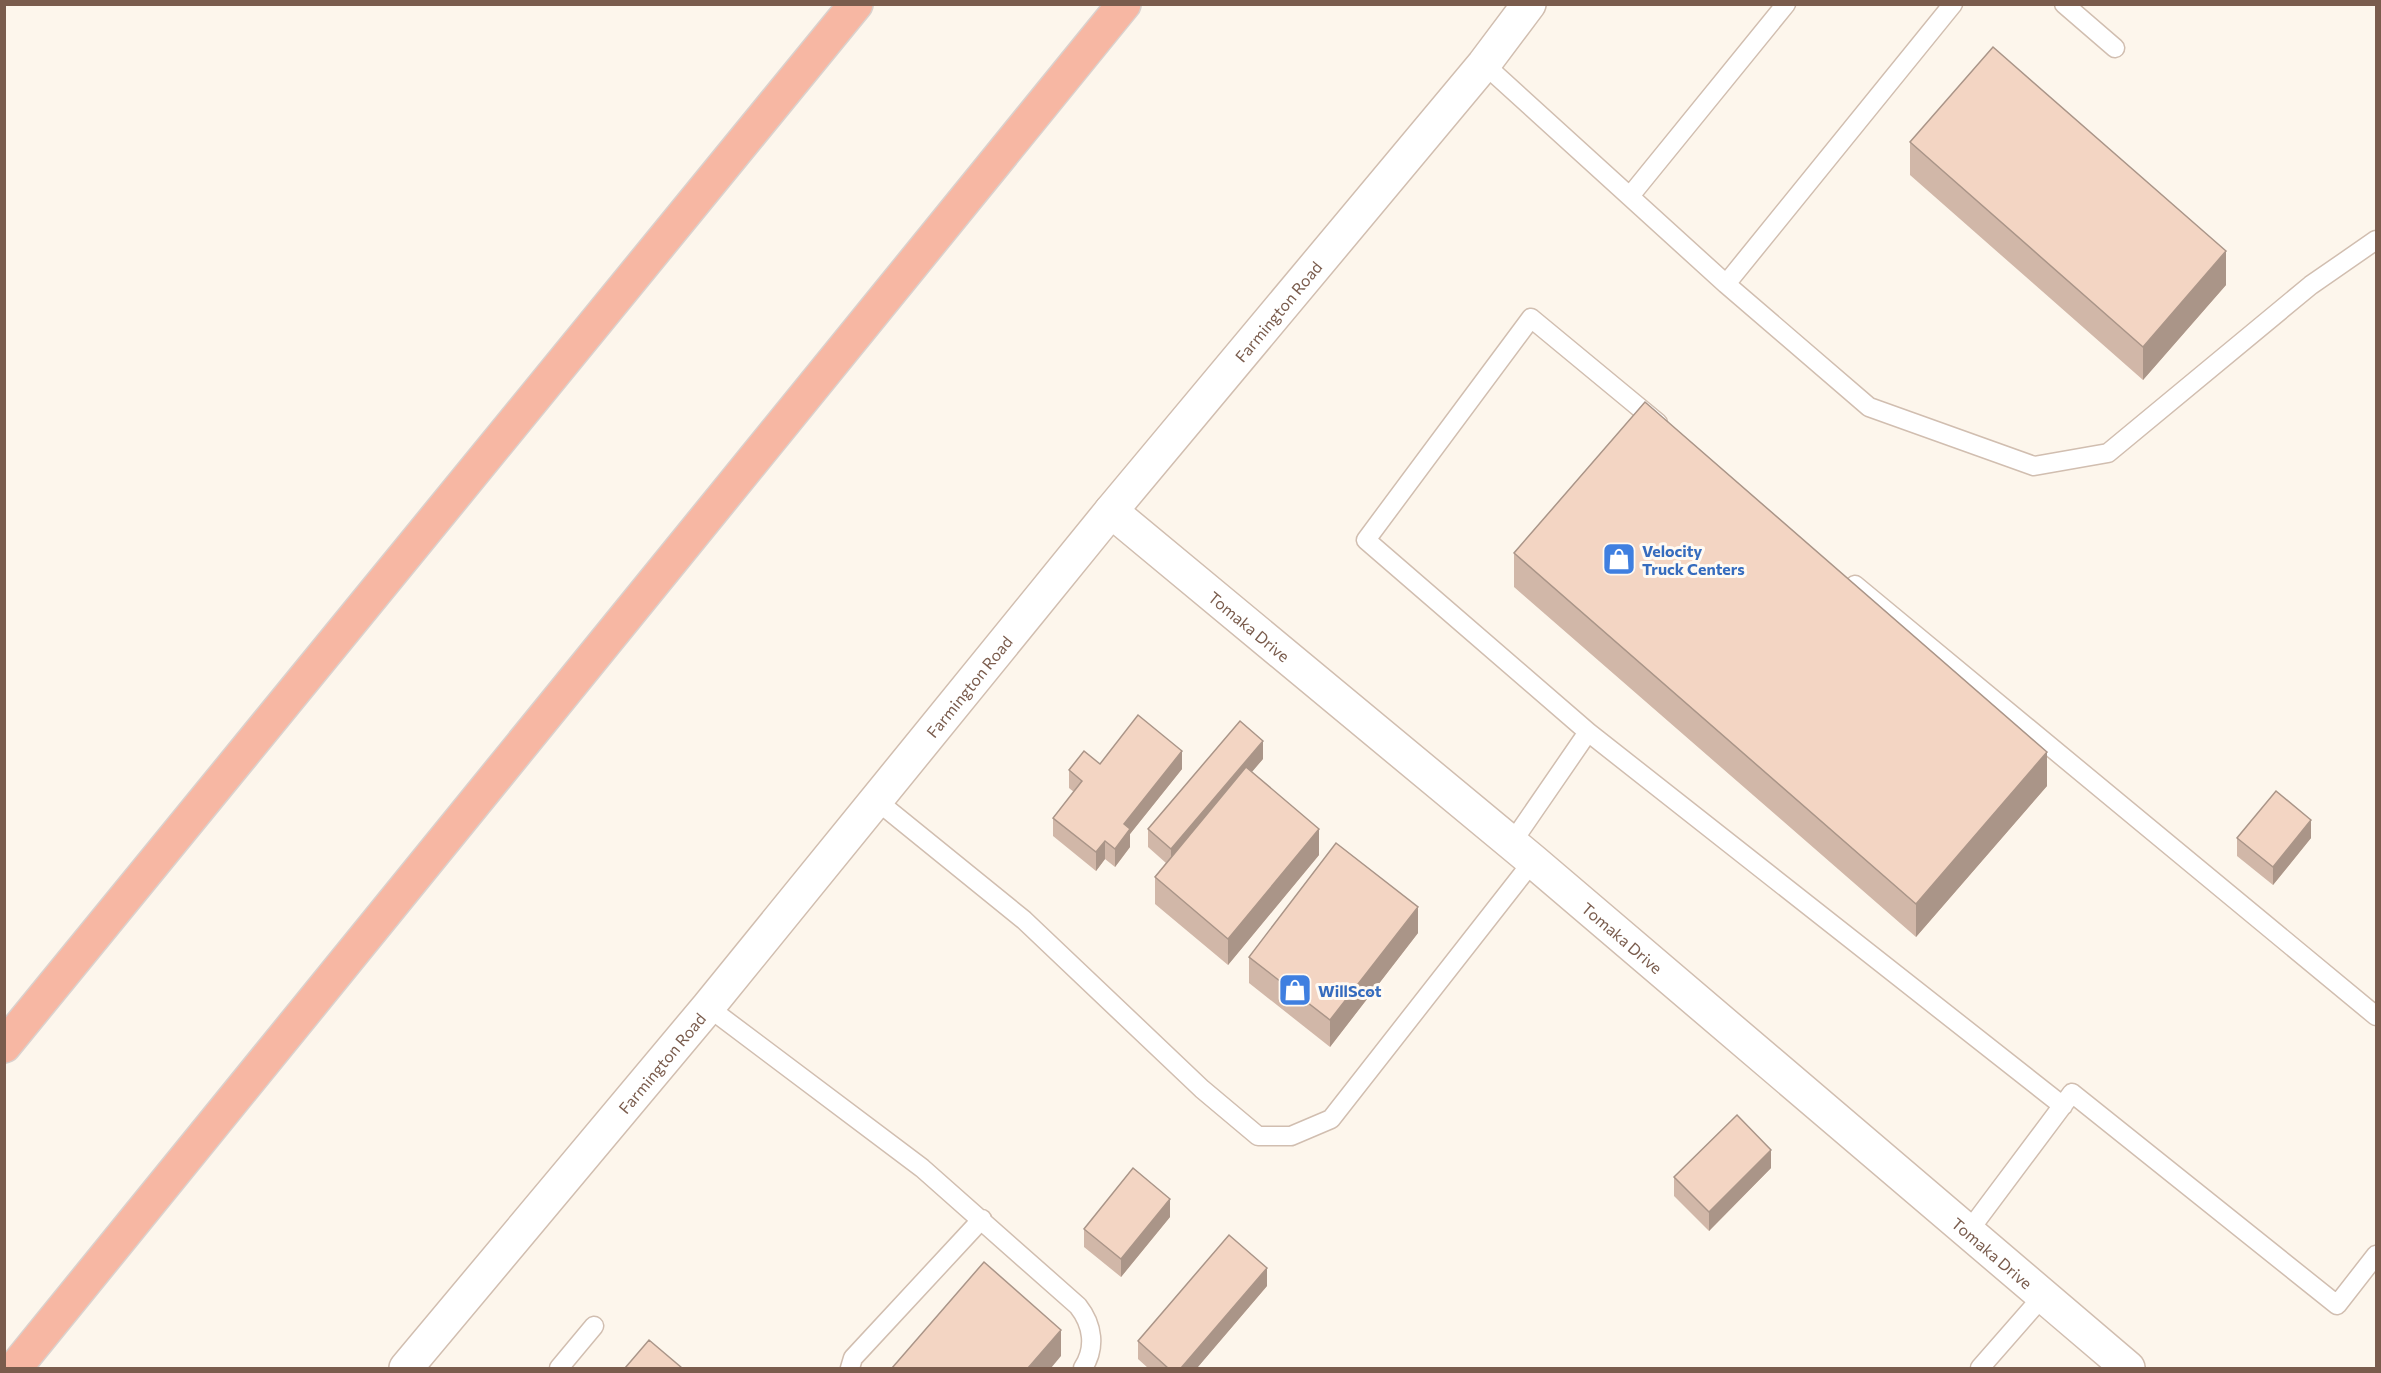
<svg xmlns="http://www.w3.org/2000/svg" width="2381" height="1373" font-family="Commissioner,sans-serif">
<rect width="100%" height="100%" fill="#fdf6ec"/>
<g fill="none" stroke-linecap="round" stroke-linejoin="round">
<g stroke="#d1beb0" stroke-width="21">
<path id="service" d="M2064,4L2115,48
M1484,64L1726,284L1869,407L2034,466L2108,453L2311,285L2376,240
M1630,196L1786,4
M1726,284L1953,4
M1855,585L2376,1016
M1588,732L2063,1106
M876,800L1024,920L1202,1089L1258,1136H1291L1331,1119L1533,861
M1511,844L1588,732L1366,540L1531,318L1658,423
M708,1007L922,1168L1078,1306C1093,1325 1096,1348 1083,1368
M1968,1232L2072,1093L2337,1305L2376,1255
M559,1368L594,1326
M850,1368L853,1358L982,1219
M1980,1368L2043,1296"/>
</g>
<g stroke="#d1beb0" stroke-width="36">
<g id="minor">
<path id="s1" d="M1111,511L1533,861L2128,1368"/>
<path id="s2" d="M406,1368L708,1007L1111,511L1484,64L1529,4"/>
</g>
</g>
<g stroke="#dad1cd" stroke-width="36">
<path id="motorway" d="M4,1046L856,4
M15,1368L1124,4"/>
</g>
<use href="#service" stroke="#fff" stroke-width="18"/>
<use href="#minor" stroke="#fff" stroke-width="33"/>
<use href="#motorway" stroke="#f7b7a3" stroke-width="33"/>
</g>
<path fill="#d1b7a8" d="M1910,142L2226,285L2143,380L1910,175Z
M1514,553L2047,786L1916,937L1514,587Z
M1263,759L1251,772L1319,855L1228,965L1155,904V877L1166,863L1148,847V829Z
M1100,764L1182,769L1130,834V847L1115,867L1105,859L1096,871L1053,836V818L1074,792L1069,788V770Z
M2237,838H2311L2273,885L2237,856Z
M1418,933L1330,1047L1249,983V957Z
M1771,1168L1709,1231L1674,1196V1177Z
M1170,1217L1121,1277L1084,1247V1229Z
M1267,1286L1197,1368H1148L1138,1359V1341Z"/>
<path fill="#aa9588" d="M2226,251V285L2143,380V347Z
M1263,741V759L1171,867V849Z
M1182,751V769L1130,834V847L1115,867V849L1124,824Z
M2047,752V786L1916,937V904Z
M2311,820V838L2273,885V867Z
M1319,829V855L1228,965V939Z
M1105,841V859L1096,871V852Z
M1418,907V933L1330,1047V1020Z
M1771,1150V1168L1709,1231V1212Z
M1170,1199V1217L1121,1277V1259Z
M1267,1268V1286L1197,1368H1181Z
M1061,1330V1356L1051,1368H1028Z"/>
<path fill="#f3d5c3" stroke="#aa9588" stroke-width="1.5" d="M1993,47L2226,251L2143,347L1910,142Z
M1645,402L2047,752L1916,904L1514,553Z
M1138,715L1182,751L1124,824L1130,829L1115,849L1105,841L1096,852L1053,818L1082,781L1069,770L1084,751L1100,764Z
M1240,721L1263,741L1171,849L1148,829Z
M1246,767L1319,829L1228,939L1155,877Z
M2276,791L2311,820L2273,867L2237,838Z
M1336,843L1418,907L1330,1020L1249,957Z
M1737,1115L1771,1150L1709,1212L1674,1177Z
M1133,1168L1170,1199L1121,1259L1084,1229Z
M1229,1235L1267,1268L1181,1368H1168L1138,1341Z
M984,1262L1061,1330L1028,1368H892Z
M649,1340L682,1368H625Z"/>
<defs>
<g id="shop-square" transform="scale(1.725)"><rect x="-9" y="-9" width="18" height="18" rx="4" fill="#3f7fe0" stroke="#fffaf3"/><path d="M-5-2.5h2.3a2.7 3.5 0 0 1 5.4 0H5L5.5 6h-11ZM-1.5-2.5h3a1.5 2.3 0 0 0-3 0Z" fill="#fff"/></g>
</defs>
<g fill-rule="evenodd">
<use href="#shop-square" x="1619" y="559"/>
<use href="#shop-square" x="1295" y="990"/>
</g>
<g text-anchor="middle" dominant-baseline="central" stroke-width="6" stroke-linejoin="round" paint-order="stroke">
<g font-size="16" fill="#7a5c4d" stroke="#fffaf3">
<text stroke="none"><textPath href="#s2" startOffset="1370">Farmington Road</textPath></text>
<text stroke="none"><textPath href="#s1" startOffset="180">Tomaka Drive</textPath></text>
<text stroke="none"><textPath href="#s2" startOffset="884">Farmington Road</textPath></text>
<text stroke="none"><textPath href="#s1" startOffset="666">Tomaka Drive</textPath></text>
<text stroke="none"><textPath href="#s2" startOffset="398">Farmington Road</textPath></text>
<text stroke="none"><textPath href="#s1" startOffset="1152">Tomaka Drive</textPath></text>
</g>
<g font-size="16" font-weight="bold" fill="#366cbe" stroke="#fffaf3" text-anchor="start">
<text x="1642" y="550">Velocity<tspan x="1642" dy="18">Truck Centers</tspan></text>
<text x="1318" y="990">WillScot</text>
</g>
</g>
<rect width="2381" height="1373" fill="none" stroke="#7a5c4d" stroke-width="12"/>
</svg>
